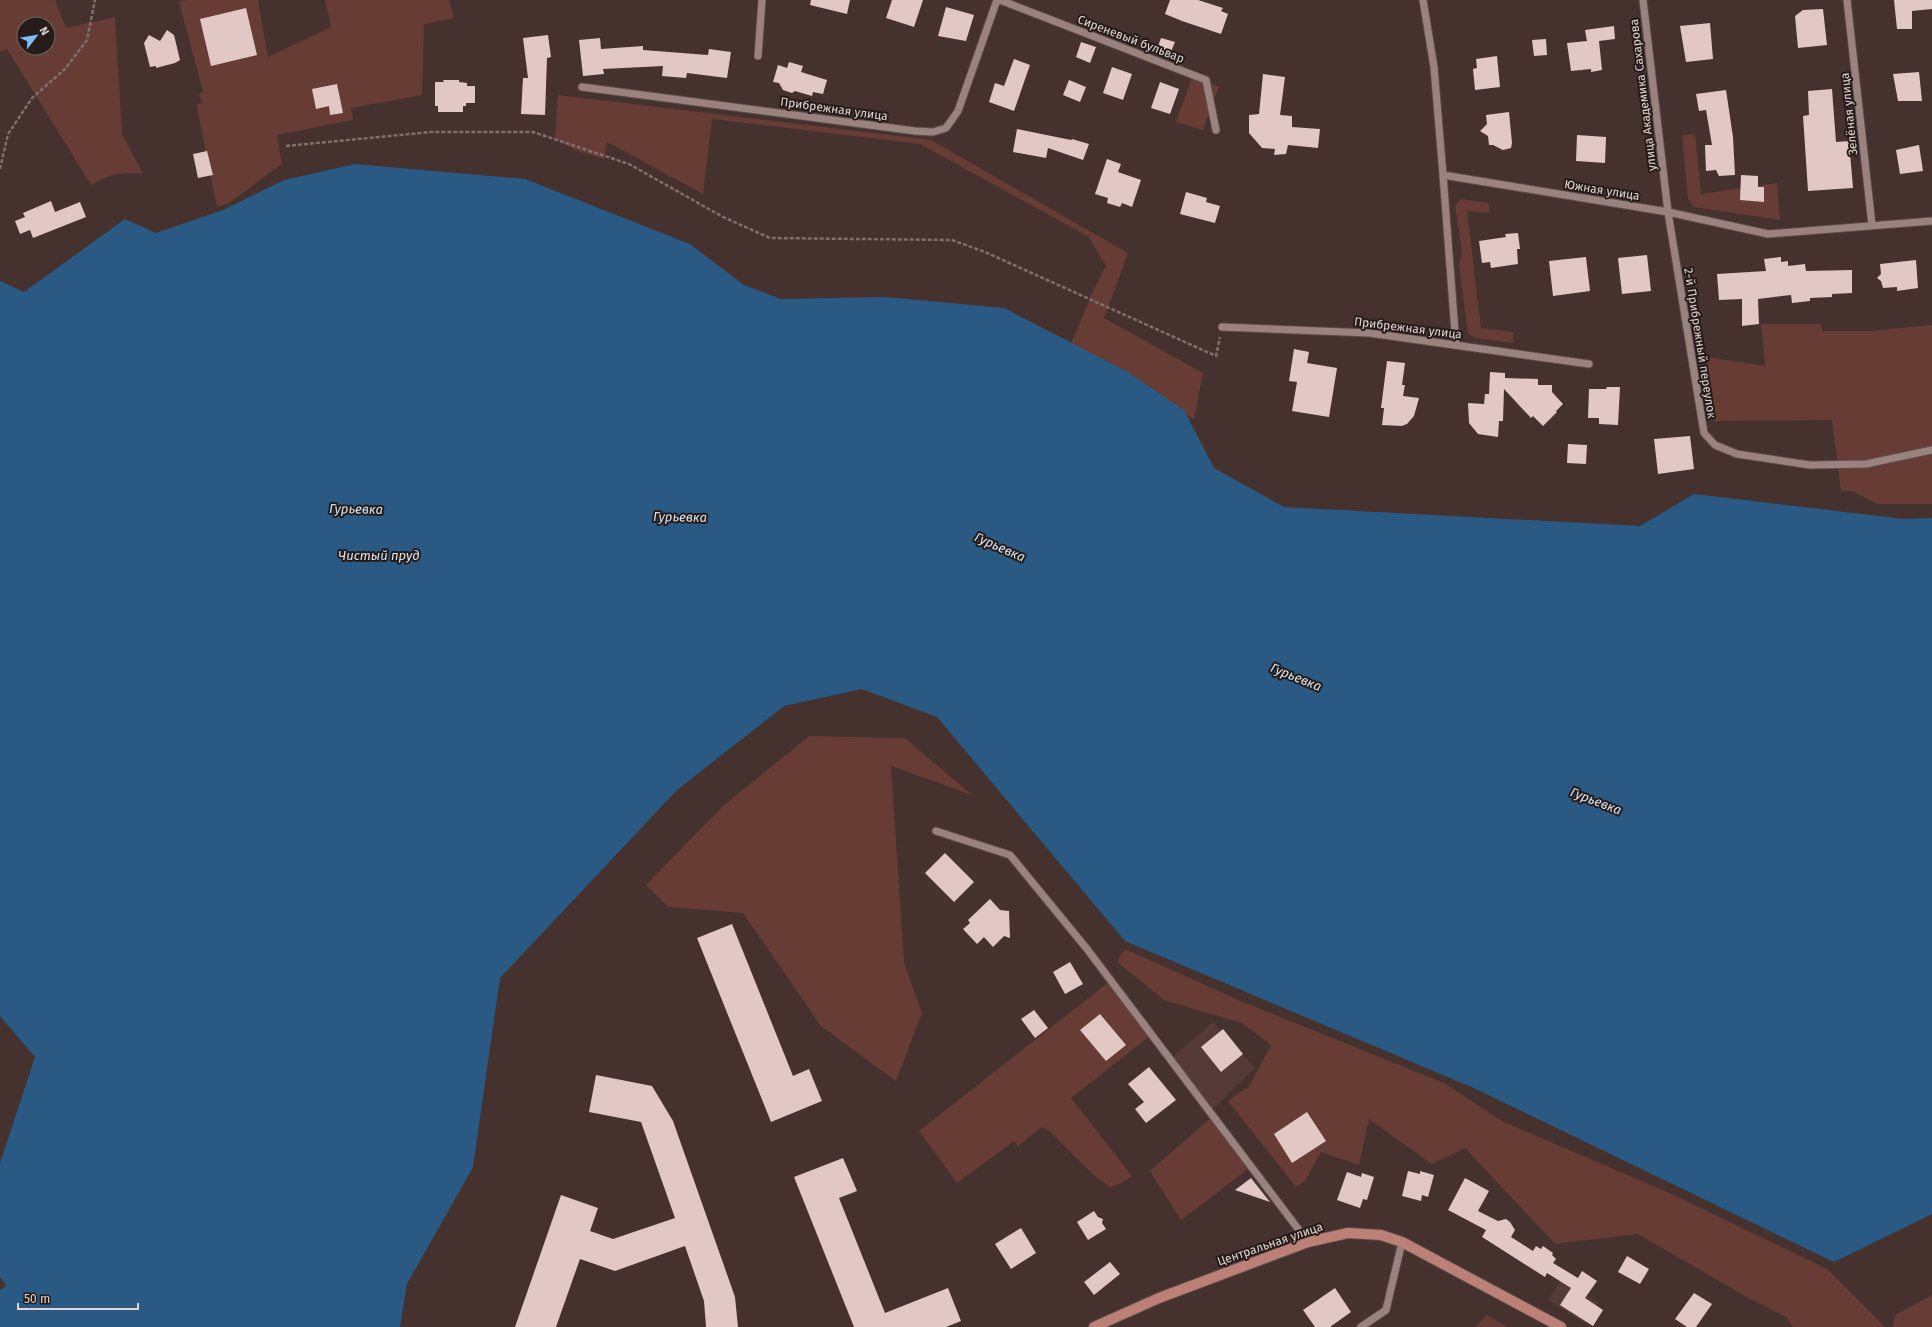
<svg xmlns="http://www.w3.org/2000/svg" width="1932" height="1327" font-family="'Fira Sans',sans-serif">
<rect width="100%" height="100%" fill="#45312e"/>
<path fill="#553b37" d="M1213,1022L1255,1068L1213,1109L1170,1059Z
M1561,1280L1598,1303L1585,1323L1548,1300Z"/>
<path fill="#673c35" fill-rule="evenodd" d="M0,0H55L66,28L115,17L122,134L143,174C120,171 110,174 91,185L7,49L0,52ZM24,24H48V48H24Z
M186,0H258L268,57L331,27L325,0H449L454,18L424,24L422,95L351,108L353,120L277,135L282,164L229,203L217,207L197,107V104L202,103L199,94L203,92L179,2Z
M1193,75L1219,87L1203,130L1176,122Z
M558,95L931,140L1128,253L1104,318L1203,373L1194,419L1121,378L1067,353L1093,291L1106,266L1089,237L920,144L712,119L703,194L607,142L604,159L575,150L555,138Z
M1695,134L1701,194L1777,183L1780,220L1694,207L1688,199L1682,135Z
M1461,199L1489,203V213L1467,211L1481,328L1513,332V343L1475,338L1468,333L1459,265L1462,253L1455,205Z
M1761,324H1821L1822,331H1870L1932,325V504H1878L1852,491H1841L1832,420L1714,421L1707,357L1765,366Z
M809,736L905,738L972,795L891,766L904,962L922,1013L896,1081L821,1026L743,913L668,907L646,885L723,806Z
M1125,949L1243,1002L1444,1083L1502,1121L1674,1195L1827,1269L1885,1327H1793L1786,1317L1745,1296L1638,1234L1555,1244L1465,1148L1432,1164L1369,1119L1359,1165L1321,1152L1305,1181L1296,1187L1228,1101L1249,1086L1271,1045L1242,1023L1164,1000L1117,962Z
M1109,982L1150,1036L1071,1098L1132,1176L1120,1184L1110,1187L1097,1178L1048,1130L1042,1127L1018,1146L1014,1141L957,1183L919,1131Z
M1212,1117L1252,1166L1181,1220L1150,1171Z
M1932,1295V1327H1893L1895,1315Z
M1487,1315L1507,1327H1475Z"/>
<path fill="#2a5984" d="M355,164L525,179L690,244L744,285L781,299L886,297L1004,308L1128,372L1184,410L1214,468L1284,507L1640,526L1694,494L1904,519L1932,518V1214L1834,1262L1476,1089L1125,941L937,717L862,689L784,706L677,790L500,978L473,1167L407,1284L400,1327H0V1290L6,1286L0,1277V1163L35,1057L0,1016V281L24,292L125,219L156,233L223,210L284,180Z"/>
<path fill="#e1c8c4" d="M811,0H850L847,14L810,5Z
M892,0H923L914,27L886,18Z
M1170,0H1198L1223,8L1221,11L1228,14L1221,34L1182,21L1165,14Z
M1894,0H1932V9L1912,11V29H1897Z
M946,7L974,15L966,41L938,36Z
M246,8L257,55L211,66L200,19Z
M1823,9L1827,45L1798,48L1795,16L1803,10Z
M1710,23L1713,59L1686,62L1680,26Z
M1614,26L1615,39L1599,41L1602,70L1591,72V69L1571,71L1567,43L1587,41L1585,30Z
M167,30L174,35L180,60L175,63L156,68V66L150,67L144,43L149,35L160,41Z
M548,35L551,57L547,58L545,115L521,114L523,78H528L523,38Z
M600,38L601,49L643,46V50L708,55L709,49L731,52L727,78L687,73L686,78L662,76L663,66L603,69L604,74L583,76L579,40Z
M1161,38L1175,42L1170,54L1157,49Z
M1546,39L1547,55L1534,56L1532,40Z
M1081,42L1096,47L1090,63L1076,57Z
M1497,56L1500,87L1475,90L1473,69L1477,68L1476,59Z
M1014,59L1030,65L1014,111L989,102L995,83L1004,86Z
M789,62L803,66L801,72L827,80L823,94L813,92L812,96L795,91L792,93L783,90L779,83L773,82L778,65L787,68Z
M1112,67L1132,74L1123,100L1103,93Z
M1919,72L1922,101H1898L1893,74Z
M1263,74L1285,77L1280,115L1292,116V127L1320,129L1318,148L1288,145L1286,154L1274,155L1275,149L1262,148L1249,133V115L1259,114Z
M443,80H459V82L467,83V86H475V103H466V106H463V112H438V106H435V82H444Z
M1069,80L1086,87L1080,102L1063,95Z
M1160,82L1179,89L1170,114L1151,108Z
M337,84L343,113L330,115L329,106L316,109L312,89Z
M1832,89L1836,142L1849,141L1853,188L1808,191L1803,116L1809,115L1808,91Z
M1726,90L1733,137L1735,175L1719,176L1716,170L1706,171L1705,145H1712L1706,110L1699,111L1696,94Z
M1509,112L1512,143L1511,148L1503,150L1493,145H1489L1488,136L1480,131L1487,124L1486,115Z
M1017,129L1071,140L1072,139L1089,144L1083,160L1048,148L1046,158L1013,152Z
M1577,135L1606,137L1605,163L1576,161Z
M1919,145L1923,171L1900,174L1896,150Z
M207,151L213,175L198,178L193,154Z
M1107,159L1121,164L1118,172L1141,180L1132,207L1122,203L1120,207L1107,203L1108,198L1095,194Z
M1741,175L1758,176V187H1764V202L1740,200Z
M1186,192L1207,198L1206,202L1220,206L1215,223L1180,214Z
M51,201L55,212L80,202L86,217L33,238L30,230L20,234L15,221L25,217L23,213Z
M1518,233L1520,249H1517L1518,264L1491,268L1490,262L1482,263L1479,241L1506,237L1505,234Z
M1647,255L1651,291L1622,294L1618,258Z
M1586,257L1590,291L1553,296L1549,261Z
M1781,257V262L1788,261V266L1805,264L1806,271L1852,270V293L1832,294V297L1810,298V301L1792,303L1791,295L1758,299L1759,324L1742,326V299L1719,300L1717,274L1766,271L1764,259Z
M1916,260L1918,288L1897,291V287L1883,288L1881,281L1877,278L1881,274L1880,264Z
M1294,349L1309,352L1307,363L1337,368L1329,417L1292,411L1297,382L1289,381Z
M1387,361L1405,363L1402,385H1405L1403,396L1419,398L1414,416L1407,424L1402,426L1382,425L1384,408H1381Z
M1490,372L1505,373V378L1538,379V385H1552V392L1563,404L1556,411L1557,412L1543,426L1533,416L1531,418L1504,389L1503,421H1499L1498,437L1478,434L1469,423L1468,403L1484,404L1485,394H1489Z
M1607,387H1620L1618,425L1599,424V418H1588L1589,389H1606Z
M1690,436L1694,469L1658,474L1654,439Z
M1568,444L1587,445L1586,464L1567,463Z
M945,853L974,882L954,902L925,873Z
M990,899L1000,910L1009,911L1010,938L1004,936L993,947L984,937L977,944L963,929L970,923L968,920Z
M732,924L793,1076L809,1069L822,1101L771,1122L697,938Z
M1070,962L1083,984L1065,994L1053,972Z
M1034,1010L1048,1028L1035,1038L1021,1019Z
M1100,1014L1126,1045L1106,1061L1080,1030Z
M1223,1029L1243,1054L1221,1072L1201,1047Z
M1149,1067L1176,1100L1146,1123L1135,1109L1144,1102L1128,1084Z
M596,1075L652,1086L673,1121L735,1297L738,1327H706L704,1301L685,1246L615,1271L580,1259L556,1327H515L561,1195L598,1208L590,1231L613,1239L675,1218L641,1122L589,1112Z
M1307,1112L1326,1141L1292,1163L1274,1134Z
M843,1158L857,1191L839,1198L885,1313L948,1288L961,1321L946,1327H854L794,1177Z
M1408,1171L1420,1174V1171L1434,1175L1428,1197L1422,1195L1421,1201L1402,1196Z
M1347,1172L1361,1177L1362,1173L1374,1177L1367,1200L1363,1199L1360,1208L1337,1200Z
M1251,1178L1270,1202L1235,1190Z
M1465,1178L1489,1191L1478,1211L1498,1221L1506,1219L1510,1222L1515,1230L1511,1237L1533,1251L1536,1246L1541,1249L1543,1246L1553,1253L1552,1255L1556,1259L1553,1263L1578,1278L1582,1271L1597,1281L1585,1298L1603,1310L1593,1326L1560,1305L1571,1288L1547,1273L1545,1277L1482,1237L1486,1230L1448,1210Z
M1094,1211L1098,1217L1103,1219L1102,1223L1106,1229L1088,1240L1077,1222Z
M1021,1228L1036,1253L1011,1269L995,1244Z
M1627,1256L1649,1269L1640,1284L1618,1272Z
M1110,1262L1120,1274L1094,1295L1084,1282Z
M1335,1288L1351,1312L1330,1327H1315L1303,1310Z
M1694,1293L1712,1304L1696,1327H1687L1675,1319Z"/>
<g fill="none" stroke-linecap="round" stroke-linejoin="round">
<g stroke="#5d4d4a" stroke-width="9">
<path id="minor" d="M1000,0L1206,80L1216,130
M1423,0L1434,67L1443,175L1668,212L1768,234L1932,221
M1643,0L1668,212L1704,433L1715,445L1737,454L1810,465L1866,464L1932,450
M1847,0L1872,225
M758,56L762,0
M582,87L915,131L933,132L946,128L958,111L997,0
M1443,175L1456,345
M1222,327L1369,333L1589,364
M936,831L1010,855L1087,949L1308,1242
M1361,1327L1386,1310L1402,1242"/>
</g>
<g stroke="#5d4d4a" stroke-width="12">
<path id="major" d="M1094,1327L1159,1298L1308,1242L1348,1233L1381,1235L1402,1242L1561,1327"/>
</g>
<path stroke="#816f6d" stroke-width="2.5" stroke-dasharray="4 2" stroke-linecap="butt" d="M286,146L431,132H533L629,164L723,217L770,238L952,240L985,252L1216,356L1220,337
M0,169L8,134L32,98L65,69L87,40L95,0"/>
<use href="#minor" stroke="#9a837f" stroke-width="7"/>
<use href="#major" stroke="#bc8077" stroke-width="10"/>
</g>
<g text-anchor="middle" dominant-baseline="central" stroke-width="4" stroke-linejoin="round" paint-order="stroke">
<g font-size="12" fill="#e0d3d1" stroke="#251c1a">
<text transform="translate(1131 39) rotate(21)">Сиреневый бульвар</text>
<text transform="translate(1643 95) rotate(-97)">улица Академика Сахарова</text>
<text transform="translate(834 109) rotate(8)">Прибрежная улица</text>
<text transform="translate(1849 114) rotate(-96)">Зелёная улица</text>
<text transform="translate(1602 190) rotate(9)">Южная улица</text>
<text transform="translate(1408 328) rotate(7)">Прибрежная улица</text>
<text transform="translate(1700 343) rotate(81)">2-й Прибрежный переулок</text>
<text transform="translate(1270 1244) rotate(-19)">Центральная улица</text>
</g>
<g font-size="13" font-style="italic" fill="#d8e5f3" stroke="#251c1a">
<text transform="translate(356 509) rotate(1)">Гурьевка</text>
<text transform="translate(680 517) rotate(1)">Гурьевка</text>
<text transform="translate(1000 547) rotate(24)">Гурьевка</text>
<text x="379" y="555">Чистый пруд</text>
<text transform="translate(1296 677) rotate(22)">Гурьевка</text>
<text transform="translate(1596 801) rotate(21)">Гурьевка</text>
</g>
</g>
<g transform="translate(36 36) rotate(59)"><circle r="19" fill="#251c1a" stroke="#706563"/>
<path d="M0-3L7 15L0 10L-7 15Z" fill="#7fbdfa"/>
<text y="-6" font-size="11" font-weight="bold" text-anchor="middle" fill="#e0d3d1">N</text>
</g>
<path d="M18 1303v6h120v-6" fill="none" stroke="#e0d3d1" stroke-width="2"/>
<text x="24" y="1303" font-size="12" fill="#e0d3d1" stroke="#251c1a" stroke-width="3" paint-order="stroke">50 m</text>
</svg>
